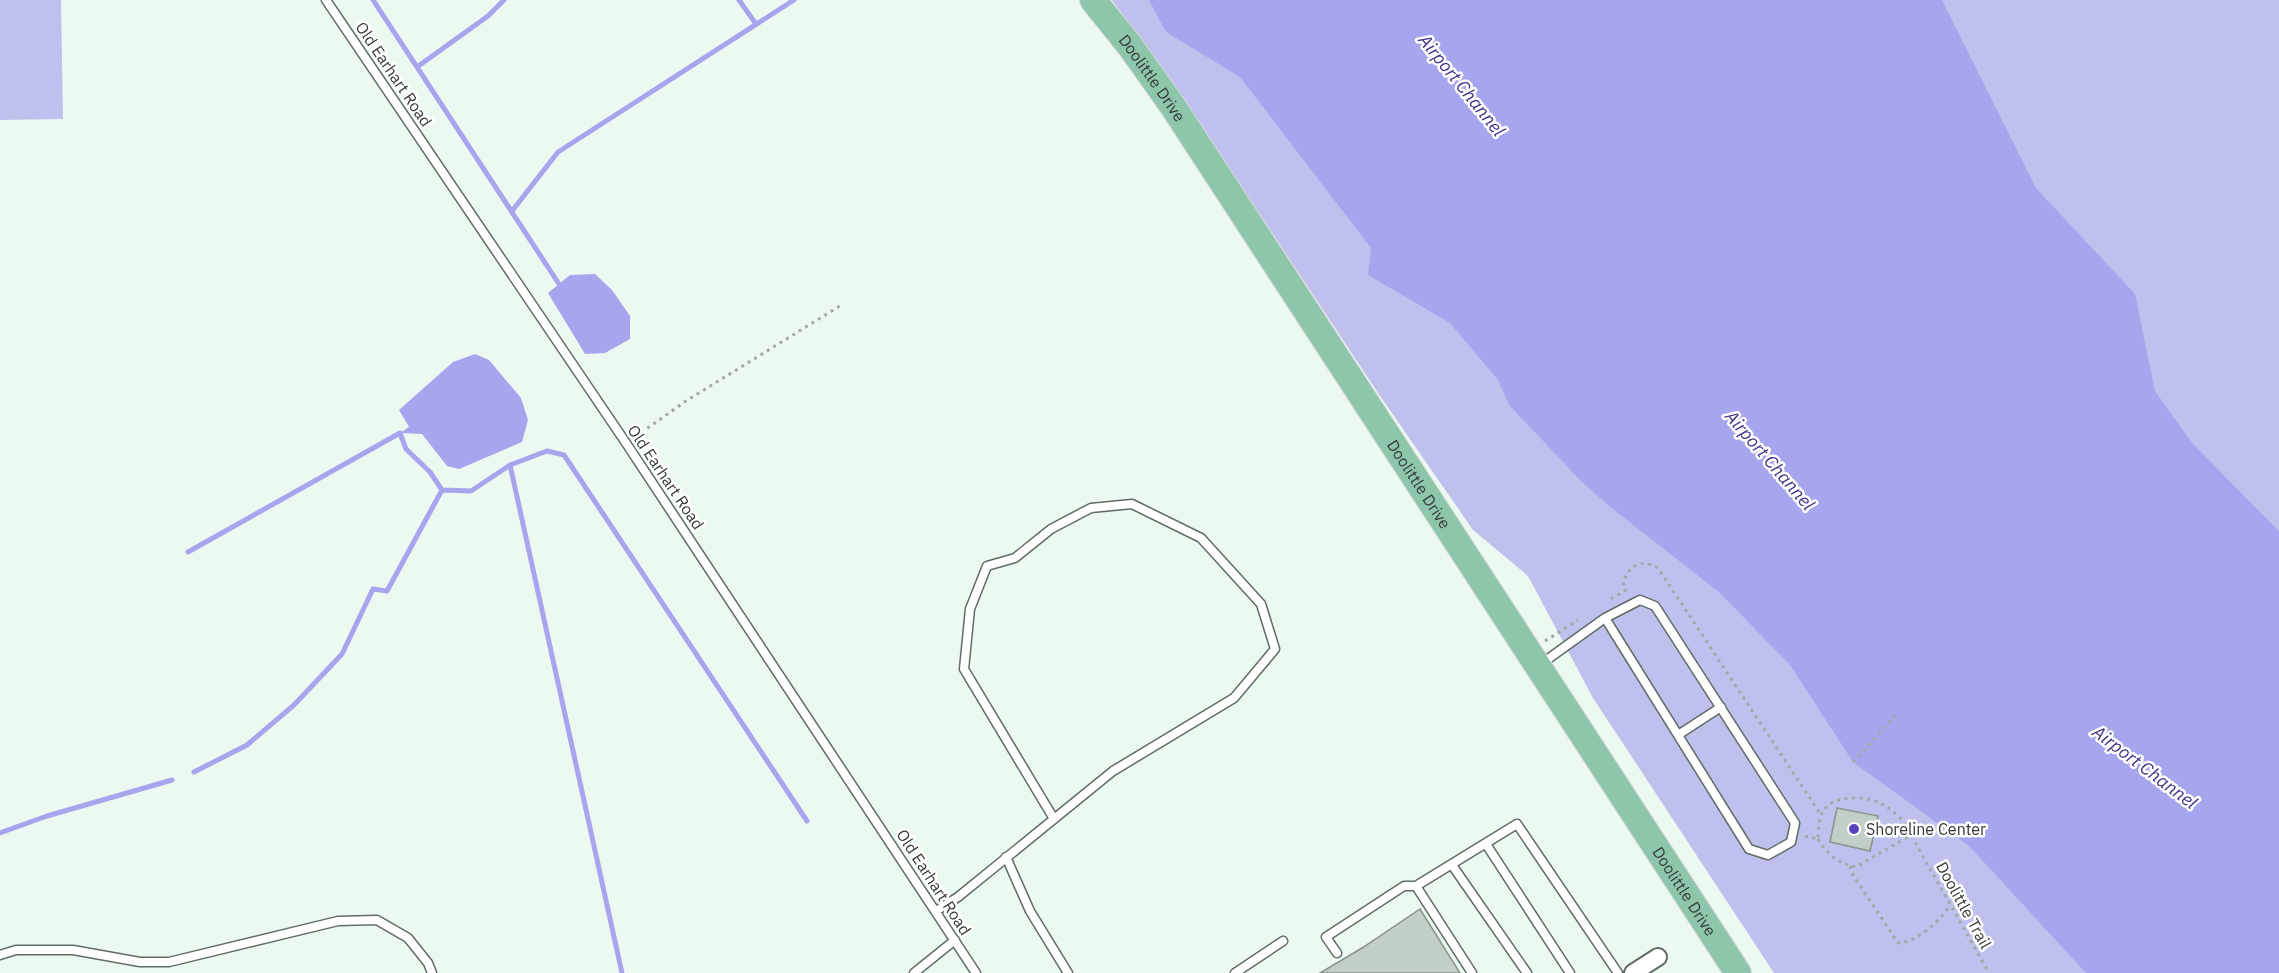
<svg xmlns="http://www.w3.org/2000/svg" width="2279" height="973" font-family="'IBM Plex Sans',sans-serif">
<rect width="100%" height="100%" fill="#ecf9f1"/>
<path fill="#c0c0ef" d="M0,0H61L63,119L0,120Z
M1112,0H2279V973H1774L1593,698L1528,576L1473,530L1378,393L1204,130Z"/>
<path fill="#a7a5ed" d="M1149,0H1942L2036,188L2135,294L2155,391L2193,444L2279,531V973H2086L1969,846L1853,762L1790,665L1720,593L1609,506L1582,482L1509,405L1498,380L1450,323L1368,275L1371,248L1240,77L1166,32Z
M595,274L612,290L630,316V339L605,353L585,354L548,293L570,275Z
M475,354L489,360L521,398L528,420L522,442L459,469L447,466L422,434L400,433L409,427L399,410L453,362Z"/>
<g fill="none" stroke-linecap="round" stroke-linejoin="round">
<path stroke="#a7a5ed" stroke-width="5" d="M373,0L559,284
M739,0L756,24
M417,67L488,16L504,0
M512,211L558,152L794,0
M510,465L547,451L564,455L807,821
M442,490L471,491L510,465L622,973
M188,552L400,433L406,449L430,472L442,490L387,591L373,589L342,654L294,705L247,745L194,772
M0,833L47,816L172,780"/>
</g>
<path fill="#c2cfc7" stroke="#88938c" stroke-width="1.5" d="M1837,808L1878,816L1870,851L1830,842Z
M1420,909L1460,973H1320L1362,948Z"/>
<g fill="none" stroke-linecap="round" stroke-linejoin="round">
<g stroke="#616c66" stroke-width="11">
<path id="service" d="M326,0L626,443L976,973
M1541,664L1605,618L1640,600L1655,606L1795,823L1791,842L1768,855L1749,849L1605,618
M1678,735L1721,707
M1486,844L1570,973
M1006,857L1030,911L1068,973
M1452,865L1527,973
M1416,886L1517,824L1618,973
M936,911L958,897L1113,771L1234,698L1275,649L1261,604L1201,538L1132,504L1091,508L1051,529L1015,558L987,566L970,609L964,669L1054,819
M1337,953L1326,937L1404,886H1416L1472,973
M0,955L16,950H73L140,962H169L338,921L377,920L408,938L428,963L432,973
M914,973L955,940
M1235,973L1283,941"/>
</g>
<g stroke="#616c66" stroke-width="20">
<path id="minor" d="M1633,973L1658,957"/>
</g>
<g stroke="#d6d7d7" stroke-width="28">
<g id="primary">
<path id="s1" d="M1093,0L1130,46L1172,105L1738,973"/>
</g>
</g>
<path stroke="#a0aaa4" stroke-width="3" stroke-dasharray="3 4.5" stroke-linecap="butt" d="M635,437L686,401L843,304
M1611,599L1626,590L1623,582C1630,564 1641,559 1658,568L1821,815
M1545,641L1578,620
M1853,762L1898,713
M1805,836L1818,839C1818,815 1823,800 1850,798C1873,797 1887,804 1903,821L1989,973
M1818,839C1827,854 1839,864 1856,867L1911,835
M1850,866L1853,875L1898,943C1918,942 1938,922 1950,906"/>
<use href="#service" stroke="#fff" stroke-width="8"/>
<use href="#minor" stroke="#fff" stroke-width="16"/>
<use href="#primary" stroke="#8ec6ab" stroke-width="26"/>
</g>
<circle fill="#5744bc" stroke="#fff" stroke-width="2" cx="1854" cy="829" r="6"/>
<g text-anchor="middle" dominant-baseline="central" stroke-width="5" stroke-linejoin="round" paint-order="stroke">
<g font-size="16" fill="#343936" stroke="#fff">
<text transform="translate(394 74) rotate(56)">Old Earhart Road</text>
<text stroke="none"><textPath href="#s1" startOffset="98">Doolittle Drive</textPath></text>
<text transform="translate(666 477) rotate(56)">Old Earhart Road</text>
<text stroke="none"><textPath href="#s1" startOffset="584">Doolittle Drive</textPath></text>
<text transform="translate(934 882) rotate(57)">Old Earhart Road</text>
<text stroke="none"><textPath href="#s1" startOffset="1070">Doolittle Drive</textPath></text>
<text transform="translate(1964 905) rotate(61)">Doolittle Trail</text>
</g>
<g font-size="16" fill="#343936" stroke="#fff" text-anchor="start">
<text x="1866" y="829">Shoreline Center</text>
</g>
<g font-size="18" font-style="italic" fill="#403588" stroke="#fff">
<text transform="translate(1462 85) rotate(51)">Airport Channel</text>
<text transform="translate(1770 460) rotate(49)">Airport Channel</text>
<text transform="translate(2145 767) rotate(37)">Airport Channel</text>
</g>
</g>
</svg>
